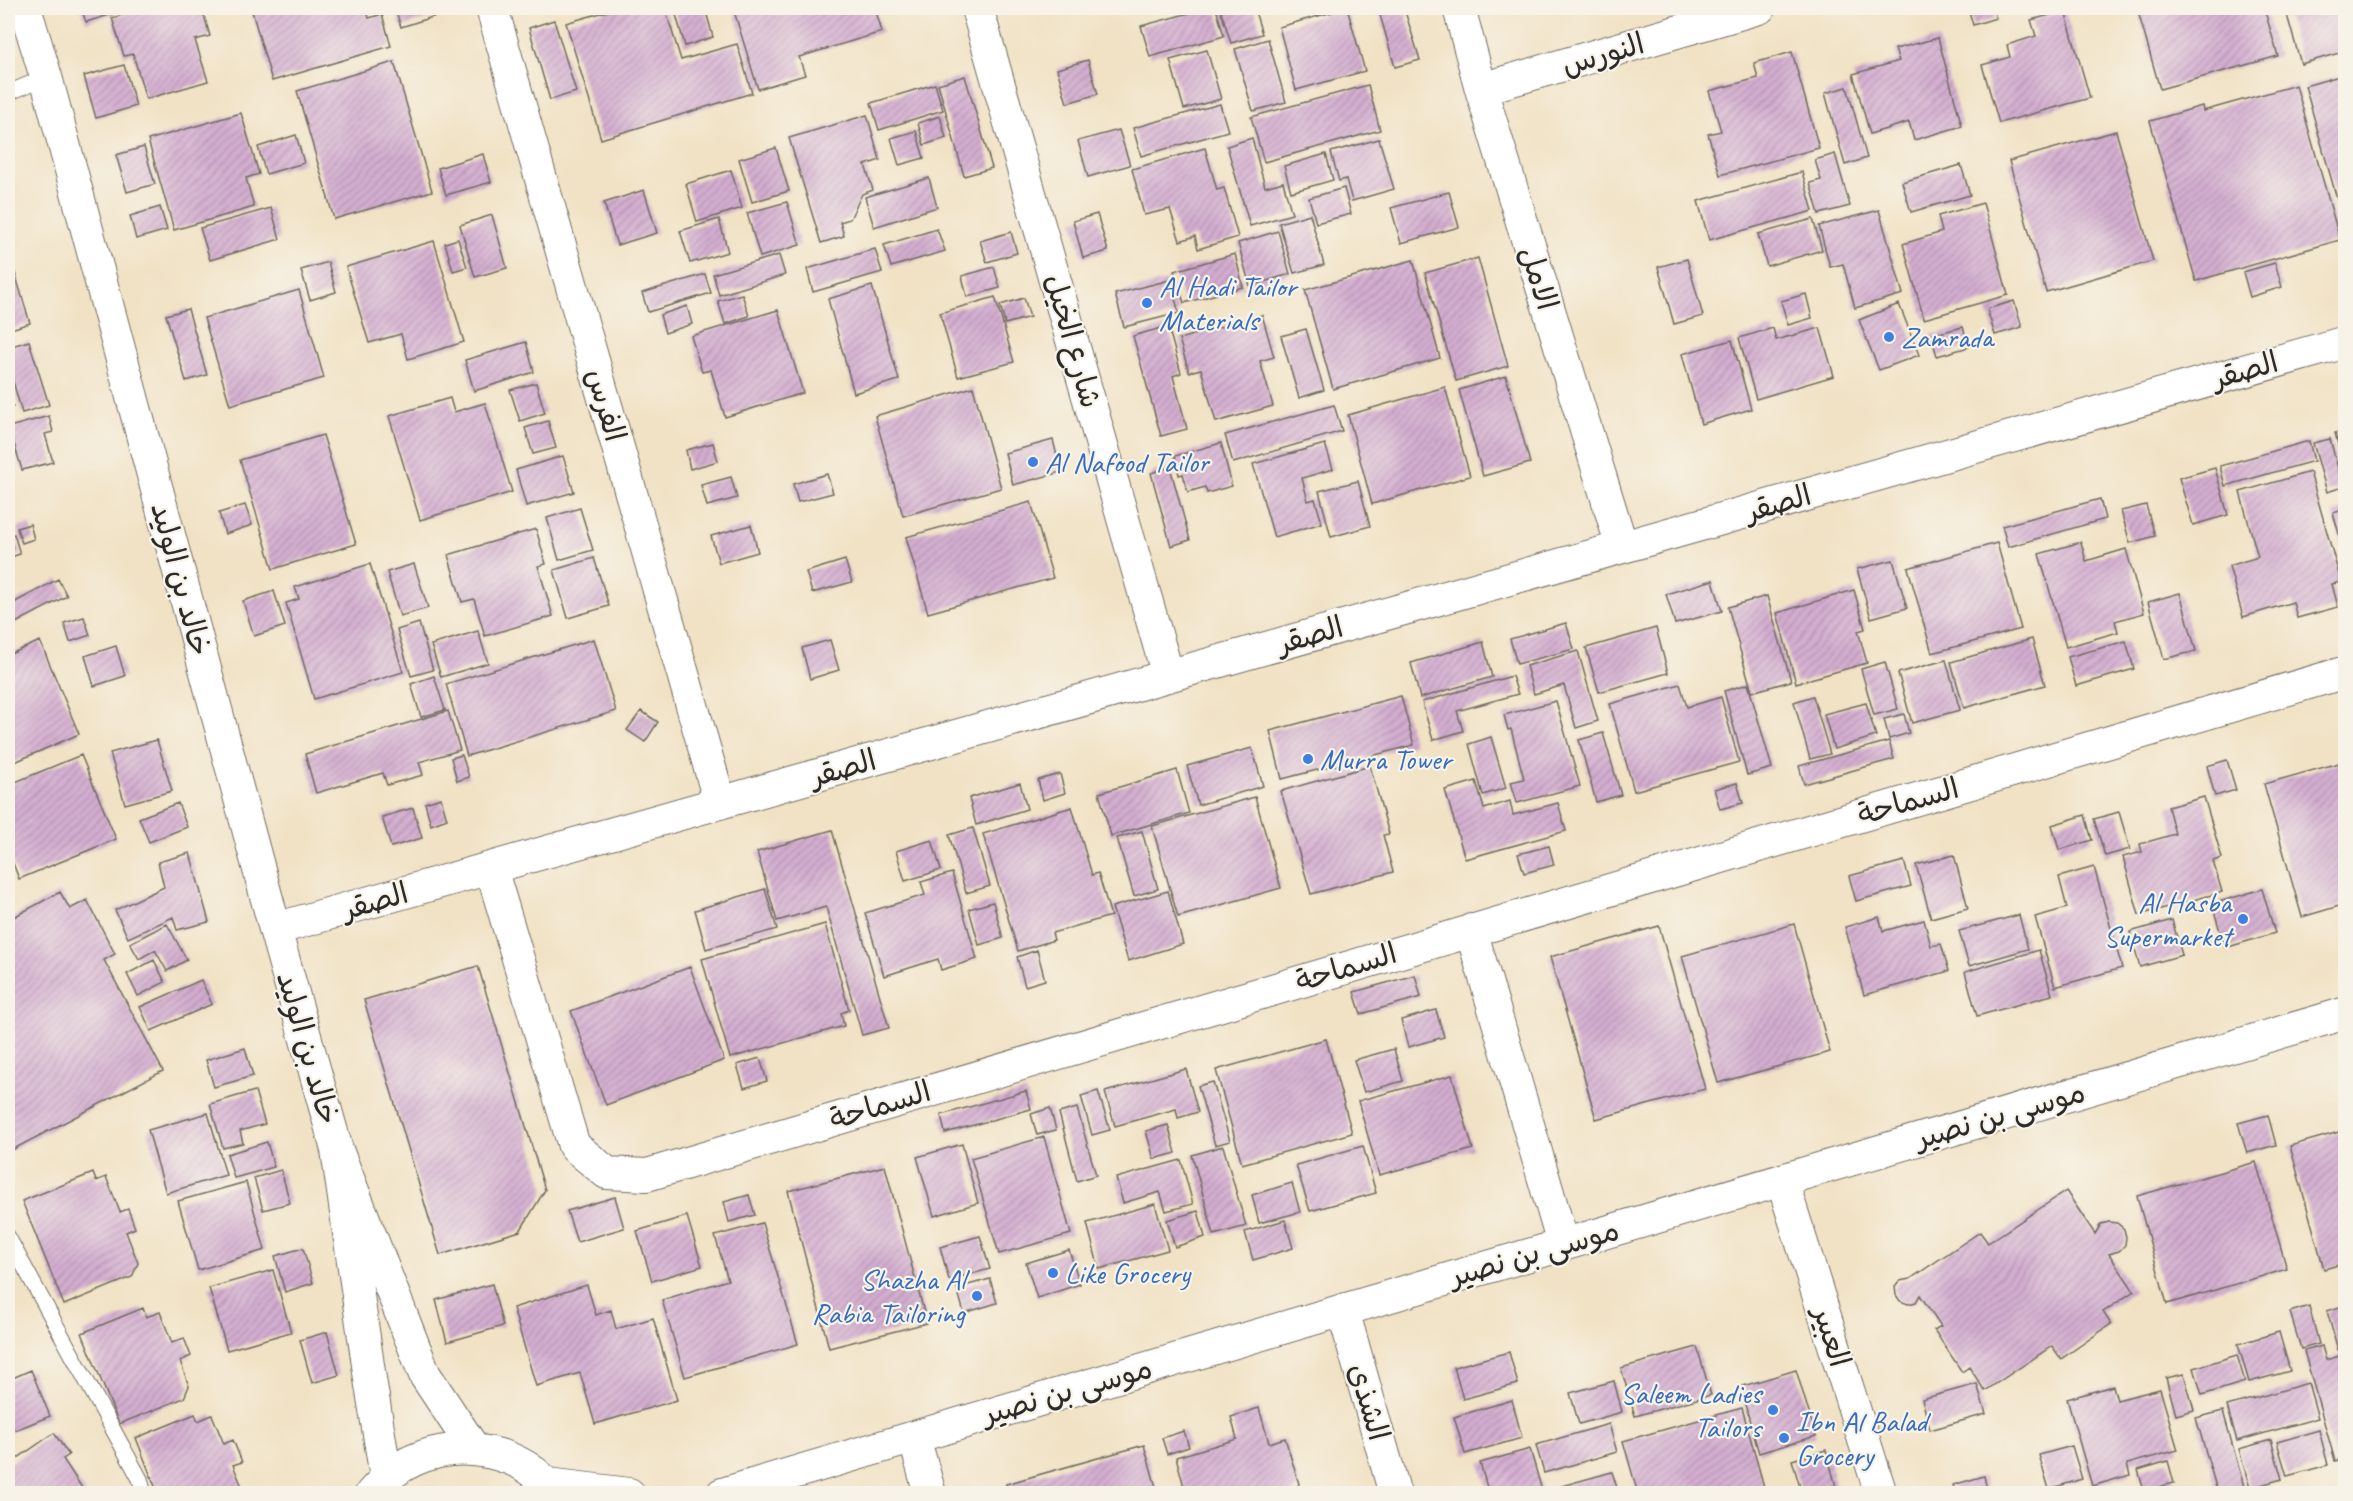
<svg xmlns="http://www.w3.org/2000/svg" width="2353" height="1501" font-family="Caveat,'Playpen Sans Arabic',sans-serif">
<defs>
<pattern id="building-hatch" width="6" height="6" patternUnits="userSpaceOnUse" patternTransform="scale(1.5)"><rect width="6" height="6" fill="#d4aed1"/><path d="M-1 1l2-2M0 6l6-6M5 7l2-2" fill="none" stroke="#ac8eaa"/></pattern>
</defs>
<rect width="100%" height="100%" fill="#f7f3e8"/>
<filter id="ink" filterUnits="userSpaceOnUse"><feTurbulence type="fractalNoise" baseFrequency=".0167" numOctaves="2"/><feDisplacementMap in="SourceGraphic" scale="12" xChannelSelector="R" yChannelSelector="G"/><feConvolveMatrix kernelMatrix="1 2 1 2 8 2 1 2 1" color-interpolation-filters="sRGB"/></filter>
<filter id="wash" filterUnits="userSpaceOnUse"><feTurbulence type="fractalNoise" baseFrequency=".008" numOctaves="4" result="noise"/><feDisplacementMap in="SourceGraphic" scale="24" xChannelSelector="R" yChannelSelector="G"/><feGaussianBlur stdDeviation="1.35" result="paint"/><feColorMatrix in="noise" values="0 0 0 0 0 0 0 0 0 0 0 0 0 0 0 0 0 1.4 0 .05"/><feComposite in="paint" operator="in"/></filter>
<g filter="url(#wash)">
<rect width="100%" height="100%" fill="#f1e2c5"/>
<g id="blocks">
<path fill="url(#building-hatch)" d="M81,8H132L86,22Z
M146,8H202L210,36L195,40L208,81L146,99L133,54L124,56L112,18Z
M251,8H366L369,18L382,14L391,46L272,81Z
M395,8H437L439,15L401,27Z
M618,8H665L681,60L737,44L752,93L601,139L566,23Z
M674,8H705L713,37L685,46Z
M733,8H875L882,32L799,57L805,75L758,89Z
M1208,8H1216L1224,36L1150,57L1141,26Z
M1220,8H1254L1262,34L1231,43Z
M1347,8L1365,71L1296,90L1279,27Z
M1378,8H1404L1420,60L1395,67Z
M1968,8H1993L1996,18L1973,25Z
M2137,8H2264L2278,56L2160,89Z
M2285,8H2346V51L2301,64Z
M2065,11L2090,98L1999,123L1982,65L2010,57L2007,45L2036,36L2031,20Z
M554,20L576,92L550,100L529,28Z
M1938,38L1962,126L1914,140L1909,122L1870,134L1853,74L1899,61L1895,49Z
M1268,39L1286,102L1253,111L1235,49Z
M1207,50L1221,99L1184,109L1170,60Z
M1792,52L1819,148L1720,175L1708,134L1721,131L1709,91L1758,78L1754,63Z
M1088,60L1098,94L1067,103L1057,69Z
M394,62L432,191L334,219L297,91Z
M124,65L136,106L96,118L84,76Z
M2346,74V204L2339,206L2305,86Z
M965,76L992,168L964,176L938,84Z
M935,84L943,110L879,130L871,103Z
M1368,85L1380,130L1264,162L1251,117Z
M2296,85L2340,240L2196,281L2150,121L2202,106L2203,111Z
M1847,87L1867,158L1845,165L1825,93Z
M1220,104L1228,131L1141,156L1133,128Z
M241,113L259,174L246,178L254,207L174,230L148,140Z
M867,115L880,160L865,165L873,190L862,194L850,219L840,222L844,236L821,243L789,138Z
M940,116L946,138L924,145L918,123Z
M1119,130L1130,165L1088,177L1078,141Z
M916,131L924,158L899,165L891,138Z
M2116,131L2153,261L2046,292L2009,161Z
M296,135L304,163L266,174L258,147Z
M1252,138L1265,187L1283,182L1292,214L1250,226L1227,146Z
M1379,139L1394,189L1352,201L1346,179L1339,181L1331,152Z
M144,147L155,184L127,192L116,155Z
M776,148L789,191L752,202L739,159Z
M1205,148L1217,190L1224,188L1238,237L1198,249L1195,236L1180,241L1170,209L1144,215L1132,169Z
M483,154L491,182L446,195L438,168Z
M1326,154L1333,180L1291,192L1284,166Z
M1835,154L1850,206L1819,214L1810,183L1821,180L1815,160Z
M1961,165L1970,195L1911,212L1902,182Z
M731,170L742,208L697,222L686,184Z
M1802,172L1813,211L1709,240L1698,201Z
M929,178L937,207L874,227L865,197Z
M1344,188L1351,214L1316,223L1309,198Z
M644,190L657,233L617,245L604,203Z
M1449,192L1459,227L1401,243L1391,208Z
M787,202L800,245L760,257L747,213Z
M1983,203L2008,295L1924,319L1903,244L1942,232L1938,216Z
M160,207L167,230L136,239L130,216Z
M271,208L280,239L210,260L200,228Z
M1879,210L1903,294L1855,308L1843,264L1830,267L1819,226Z
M1097,214L1108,251L1083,258L1073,221Z
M1310,214L1324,265L1294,273L1279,223Z
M492,215L507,268L475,277L460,225Z
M719,219L728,252L690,263L680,231Z
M1813,219L1822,250L1767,266L1758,234Z
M937,229L945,251L891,267L884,245Z
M1278,231L1290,274L1250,286L1238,243Z
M1011,232L1017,253L987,262L980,241Z
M458,239L467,267L453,271L445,243Z
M434,241L464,342L408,359L401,334L369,343L346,267Z
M875,249L882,272L813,292L807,269Z
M1235,254L1243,287L1184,303L1174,271Z
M779,255L785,275L719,295L713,274Z
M1478,258L1508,366L1456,381L1425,273Z
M1687,259L1703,316L1674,324L1658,267Z
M1413,260L1440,358L1333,389L1305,290Z
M328,262L336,292L310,300L301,270Z
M2275,263L2282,287L2250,297L2243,272Z
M994,267L1000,288L967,297L962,276Z
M14,270L30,323L8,330V271Z
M705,274L711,293L648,312L642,293Z
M1170,280L1179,313L1124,327L1115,294Z
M872,286L899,380L854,393L828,299Z
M299,290L324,378L230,405L204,318Z
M742,294L749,316L725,324L718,301Z
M1806,294L1812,318L1788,325L1781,301Z
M995,297L1014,362L958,377L940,313Z
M1024,298L1030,317L1005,324L1000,305Z
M2014,301L2022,327L1995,335L1987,309Z
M1899,304L1919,355L1879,370L1859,320Z
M687,306L692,324L665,333L660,315Z
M188,309L207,375L186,381L166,315Z
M778,310L803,393L725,417L711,370L702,372L691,336Z
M1262,315L1274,357L1260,361L1273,406L1216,422L1201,369L1189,372L1179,339Z
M1168,326L1181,373L1173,376L1187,429L1161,436L1133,336Z
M1963,327L1969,347L1937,356L1931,335Z
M1773,328L1776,340L1820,328L1834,376L1756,399L1739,338Z
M1306,329L1324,390L1299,398L1281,336Z
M1732,340L1751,409L1701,424L1682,354Z
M29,341L49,405L22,413L8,364V347Z
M526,342L534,372L474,391L465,360Z
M1506,376L1530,463L1483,476L1459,390Z
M536,383L545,413L520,421L510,390Z
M973,387L1001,488L903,516L875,416Z
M1445,387L1470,476L1372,504L1348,415Z
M8,389L13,407L8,408Z
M450,398L454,412L485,403L512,492L420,520L389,416Z
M1334,405L1342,431L1233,463L1225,435Z
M49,416L53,432L45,434L53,462L22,470L9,427Z
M548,421L556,448L533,454L525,428Z
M2346,430V450L2340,452L2335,433Z
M323,435L356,544L273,569L240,460Z
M2330,439L2343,487L2327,492L2313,443Z
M1053,440L1061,472L1013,485L1005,453Z
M2309,441L2314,461L2225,486L2220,466Z
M713,443L718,461L690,469L686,450Z
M1221,443L1232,486L1207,493L1205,487L1188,492L1183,474L1179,475L1175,456Z
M1325,444L1333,469L1302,478L1308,501L1315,499L1322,523L1274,537L1253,464Z
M563,456L574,492L526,506L516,470Z
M1170,467L1190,540L1171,546L1151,473Z
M2215,468L2228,515L2193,525L2179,478Z
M2310,472L2341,582L2332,584L2338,607L2297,618L2293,602L2243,617L2229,566L2258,557L2240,492Z
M827,474L833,493L798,502L793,484Z
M731,477L737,498L707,506L701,485Z
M1358,481L1370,526L1331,537L1319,491Z
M2100,499L2105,519L2008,547L2002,526Z
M1031,502L1053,578L928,613L906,537Z
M245,505L252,525L225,534L219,513Z
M2146,505L2155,536L2130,543L2121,511Z
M580,508L593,550L559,560L547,518Z
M2346,509V555H2345L2333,513Z
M30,524L34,539L22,543L17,528Z
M751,525L758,552L719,563L711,536Z
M536,529L546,564L538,566L553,616L485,636L474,599L462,602L448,555Z
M14,534L20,554L8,558V536Z
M2081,542L2086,561L2126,549L2144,613L2115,621L2118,632L2066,647L2039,554Z
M1997,543L2021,629L1932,653L1908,568Z
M594,558L609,606L568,618L554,570Z
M845,560L852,582L812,593L806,572Z
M1893,560L1907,608L1871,618L1857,569Z
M370,564L403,672L314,699L286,603L299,599L295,587Z
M414,564L428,608L400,616L387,572Z
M58,579L67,596L8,627V606Z
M1713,580L1722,611L1675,624L1666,594Z
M1854,590L1865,629L1858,631L1867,663L1796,683L1777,613Z
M274,591L285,626L254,636L243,601Z
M2180,593L2196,651L2164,659L2148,602Z
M1767,596L1791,681L1752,692L1728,607Z
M84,617L90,635L70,642L64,623Z
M419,623L433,670L411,676L397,630Z
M1566,623L1574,649L1517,664L1510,639Z
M1656,628L1668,673L1599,692L1586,648Z
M478,631L488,663L441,677L431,645Z
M594,639L616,711L467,756L446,684Z
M2032,639L2045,685L1964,708L1951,662Z
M830,640L839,670L810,679L802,648Z
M40,641L79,734L8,765V655Z
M2126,641L2134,669L2076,686L2068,657Z
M1483,642L1492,677L1420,698L1411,663Z
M116,646L125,676L94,686L85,656Z
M1578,651L1598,721L1576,728L1564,685L1534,694L1526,666Z
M1946,660L1960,710L1912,723L1898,673Z
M1885,662L1898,709L1874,715L1861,669Z
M434,676L445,710L421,717L411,684Z
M1512,676L1518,694L1457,711L1463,731L1433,740L1422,702Z
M1680,684L1687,707L1721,697L1739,762L1634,791L1610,704Z
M1748,684L1772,768L1747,775L1724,691Z
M1401,696L1414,745L1282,779L1270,731Z
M1813,696L1830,754L1810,759L1794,702Z
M1556,701L1580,786L1517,803L1511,782L1524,779L1511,729L1508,730L1504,715Z
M1866,703L1876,736L1834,749L1824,714Z
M448,711L460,750L419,762L423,775L387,785L383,773L316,793L305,754Z
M641,711L658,722L645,742L627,730Z
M1904,714L1909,733L1889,739L1884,719Z
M1603,733L1621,795L1596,802L1579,740Z
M1491,737L1506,788L1483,795L1469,744Z
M157,740L172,791L125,804L110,753Z
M1889,741L1894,759L1804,784L1799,766Z
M1252,748L1263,786L1198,805L1187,766Z
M81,755L116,839L19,879L8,850V785Z
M462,755L469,777L457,781L451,758Z
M2227,760L2236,790L2215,796L2207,766Z
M2346,761V904L2302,917L2264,784Z
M1370,766L1389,834L1383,835L1393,872L1311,894L1281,791Z
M1177,770L1189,813L1111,836L1099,793Z
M1060,774L1065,793L1043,800L1038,780Z
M1476,781L1484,809L1510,801L1513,815L1558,803L1566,831L1465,859L1445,790Z
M1020,783L1027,809L976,825L969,798Z
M1737,783L1743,803L1720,809L1714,789Z
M1255,797L1281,888L1178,917L1152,826Z
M2204,797L2222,858L2213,861L2222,892L2139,915L2123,857L2142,852L2140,844L2175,834L2168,807Z
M441,798L447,819L431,825L425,803Z
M178,803L187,827L149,842L139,818Z
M1072,807L1092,875L1098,873L1111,916L1052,933L1054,940L1018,951L983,834Z
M413,808L422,838L391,847L382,817Z
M2119,812L2130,849L2105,856L2094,819Z
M2085,815L2092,840L2059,850L2052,825Z
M973,828L990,886L966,893L949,835Z
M832,830L889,1028L862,1035L826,907L777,921L757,852Z
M1142,831L1158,889L1134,896L1117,838Z
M932,840L941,870L905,881L896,851Z
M1549,846L1554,865L1524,873L1518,854Z
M190,853L209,922L177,930L173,917L128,938L115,910L164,887L158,862Z
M1954,855L1968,908L1931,918L1916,865Z
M1904,861L1911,886L1856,901L1849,876Z
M2094,867L2122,968L2055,987L2035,917L2067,908L2059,877Z
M952,873L977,959L941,970L938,959L884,976L865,913L925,895L921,882Z
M765,889L777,929L706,949L695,910Z
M2262,889L2275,933L2225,948L2212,904Z
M1168,891L1183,944L1128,961L1112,907Z
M60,892L70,909L87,900L115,954L104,960L163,1071L8,1152V920Z
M993,902L1003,938L979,945L969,909Z
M2019,915L2028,949L1969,966L1959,931Z
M1879,917L1883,931L1924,920L1931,946L1941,944L1949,971L1864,995L1845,927Z
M2172,920L2182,955L2140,967L2130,932Z
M167,924L187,960L167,971L155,950L139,959L130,943Z
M825,924L849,1010L841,1013L844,1026L730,1058L702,959Z
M1794,924L1830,1052L1718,1083L1682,956Z
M1659,926L1705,1089L1596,1119L1550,957Z
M1037,950L1045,980L1025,986L1017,957Z
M2039,950L2052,995L1977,1016L1965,972Z
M154,960L165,982L138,996L127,974Z
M478,966L545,1190L520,1231L440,1255L364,1000Z
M690,967L724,1060L606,1105L571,1011Z
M1415,975L1421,997L1361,1014L1354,992Z
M201,980L212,1004L151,1031L140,1007Z
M1436,1010L1444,1037L1408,1047L1401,1020Z
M1326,1039L1352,1133L1242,1164L1216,1070Z
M245,1048L253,1076L214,1087L206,1060Z
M1394,1049L1403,1081L1364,1092L1354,1060Z
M760,1058L767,1081L744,1088L737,1065Z
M1186,1069L1198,1112L1178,1118L1176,1109L1115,1126L1105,1092Z
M1452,1075L1473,1149L1379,1175L1358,1101Z
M1213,1082L1230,1141L1215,1145L1198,1086Z
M255,1091L265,1124L240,1131L243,1143L223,1148L210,1104Z
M1026,1091L1031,1109L945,1133L941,1115Z
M1098,1091L1110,1130L1092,1135L1081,1096Z
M1050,1108L1056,1130L1037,1135L1031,1114Z
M1077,1108L1096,1175L1077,1181L1059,1113Z
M208,1113L226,1175L166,1193L148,1130Z
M2268,1115L2276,1145L2247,1153L2238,1123Z
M1168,1125L1176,1153L1154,1159L1146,1131Z
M2346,1130V1263L2324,1269L2290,1146Z
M1044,1137L1071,1234L999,1254L971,1158Z
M267,1142L274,1167L234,1178L227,1154Z
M962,1144L978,1203L934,1216L917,1157Z
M1223,1146L1246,1226L1214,1235L1192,1155Z
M1363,1146L1376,1193L1310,1211L1296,1165Z
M1181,1160L1193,1204L1166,1211L1160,1192L1123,1203L1116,1178Z
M2256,1162L2287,1269L2167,1304L2137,1196Z
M885,1166L927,1323L829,1348L788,1191Z
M281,1170L290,1203L263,1210L254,1178Z
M93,1173L96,1181L106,1177L120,1212L128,1209L135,1228L126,1232L138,1263L132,1277L64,1305L22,1201Z
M246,1182L265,1250L198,1270L178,1201Z
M1292,1183L1300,1212L1259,1223L1252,1195Z
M2066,1191L2095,1234L2101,1224L2109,1222L2117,1223L2124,1229L2126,1237L2125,1245L2119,1251L2109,1254L2134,1291L2103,1312L2111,1324L2061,1359L2052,1346L1985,1391L1969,1367L1962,1372L1934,1330L1941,1326L1920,1295L1916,1302L1908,1304L1900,1301L1896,1295L1895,1287L1900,1281L1910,1279L1980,1232L1988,1243Z
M749,1195L755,1215L729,1222L724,1202Z
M615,1197L624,1228L577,1242L567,1211Z
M1155,1204L1168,1250L1099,1269L1087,1223Z
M1198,1211L1205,1237L1175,1247L1167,1220Z
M687,1216L702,1266L652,1281L637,1231Z
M1285,1220L1293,1248L1253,1260L1245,1232Z
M762,1223L798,1344L685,1377L662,1300L728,1280L715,1236Z
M980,1236L990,1269L949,1280L940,1247Z
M303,1248L313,1283L285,1292L275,1256Z
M1069,1250L1080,1284L1037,1298L1026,1263Z
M273,1270L291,1332L227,1350L209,1288Z
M990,1279L997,1303L964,1313L957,1288Z
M492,1284L503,1326L447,1342L436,1300Z
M587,1285L596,1315L611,1310L616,1329L653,1318L677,1400L595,1424L580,1373L536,1386L513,1308Z
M2346,1305V1347L2338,1350L2327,1311Z
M2309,1306L2319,1344L2301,1349L2290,1312Z
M143,1308L146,1317L160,1312L172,1343L184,1338L191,1356L180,1361L189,1386L184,1398L119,1424L82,1333Z
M327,1332L339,1375L312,1383L300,1340Z
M2279,1332L2290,1371L2249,1382L2238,1344Z
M2322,1346L2326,1360L2346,1354V1458L2335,1461L2304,1351Z
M1697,1347L1711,1395L1635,1416L1621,1368Z
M1509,1352L1518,1384L1463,1399L1454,1367Z
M2237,1355L2245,1382L2202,1395L2194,1368Z
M31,1370L50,1416L8,1433V1380Z
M1796,1370L1816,1436L1759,1453L1740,1387Z
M2184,1374L2194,1410L2176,1415L2166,1378Z
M1614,1381L1622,1412L1579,1424L1570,1393Z
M2308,1383L2318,1418L2237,1441L2227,1406Z
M1977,1384L1986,1414L1930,1430L1922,1399Z
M2113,1386L2117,1400L2160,1389L2178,1450L2127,1464L2130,1475L2092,1486L2067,1399Z
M1512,1400L1522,1438L1465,1454L1454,1417Z
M1259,1408L1269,1443L1285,1438L1299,1484L1293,1494H1186L1176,1457L1237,1439L1231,1417Z
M1742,1408L1766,1494H1638L1623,1441Z
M2223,1411L2244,1487L2218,1494L2196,1418Z
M195,1414L198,1421L212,1415L224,1444L233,1440L242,1462L233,1465L243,1489L241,1494H158L136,1438Z
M1609,1424L1617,1452L1544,1473L1536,1445Z
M2319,1430L2328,1465L2287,1476L2277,1442Z
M1184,1431L1189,1447L1167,1454L1162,1438Z
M54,1433L69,1455L63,1459L86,1494H8V1465Z
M2271,1440L2282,1479L2250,1488L2239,1449Z
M1144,1445L1158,1494H1008L1006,1484Z
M2072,1446L2082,1479L2049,1489L2039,1455Z
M1530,1449L1543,1494H1489L1480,1463Z
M1826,1450L1838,1494H1802L1792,1460Z
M2168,1461L2174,1483L2144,1491L2138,1470Z
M1612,1472L1619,1494H1547V1490Z
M1984,1476L1988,1494H1956L1953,1485Z"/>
</g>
</g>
<g filter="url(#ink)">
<use href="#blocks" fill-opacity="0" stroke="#706b61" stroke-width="1.5"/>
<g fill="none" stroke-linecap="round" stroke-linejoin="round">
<g stroke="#706b61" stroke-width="17">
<path id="service" d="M8,93L46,77
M8,1237L140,1479L144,1494"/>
</g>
<g stroke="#706b61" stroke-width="34">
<path id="minor" d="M25,8L46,77L275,929L337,1150
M492,8L720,803
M977,8L1168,676
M1459,8L1481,89L1622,547
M1481,89L1759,8
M491,868L574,1146L607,1173L647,1175L2346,672
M275,929L2346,342
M1471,930L1563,1244
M1782,1180L1881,1494
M1343,1310L1395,1494
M914,1437L930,1494
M386,1477L370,1379L337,1150L425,1375L474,1449
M548,1484L629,1494
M371,1494C383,1480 397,1467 414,1460C461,1439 524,1450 555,1494
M722,1494L2346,1013"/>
</g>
<use href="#service" stroke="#fff" stroke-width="15"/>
<use href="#minor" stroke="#fff" stroke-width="32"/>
</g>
</g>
<g fill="#3f7fe0" stroke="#f7f3e8" stroke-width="2">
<circle cx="1147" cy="303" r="6"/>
<circle cx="1889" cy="337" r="6"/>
<circle cx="1033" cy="462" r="6"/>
<circle cx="1308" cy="759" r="6"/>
<circle cx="2243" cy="919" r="6"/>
<circle cx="1053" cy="1273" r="6"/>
<circle cx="977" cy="1296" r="6"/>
<circle cx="1773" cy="1410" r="6"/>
<circle cx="1784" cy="1438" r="6"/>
</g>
<g text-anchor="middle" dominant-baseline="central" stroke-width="4.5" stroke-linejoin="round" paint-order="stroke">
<g font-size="30" fill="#2b2b2b" stroke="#f7f3e8">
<text transform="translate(1603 54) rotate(-16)">النورس</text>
<text transform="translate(1539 278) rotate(73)">الامل</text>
<text transform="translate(1073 341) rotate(74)">شارع الخيل</text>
<text transform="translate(2245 370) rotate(-16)">الصقر</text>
<text transform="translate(606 405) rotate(74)">الفرس</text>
<text transform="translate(1778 503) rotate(-16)">الصقر</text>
<text transform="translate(181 579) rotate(75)">خالد بن الوليد</text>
<text transform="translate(1310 635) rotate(-16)">الصقر</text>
<text transform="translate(843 768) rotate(-16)">الصقر</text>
<text transform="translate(1908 801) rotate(-16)">السماحة</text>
<text transform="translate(375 901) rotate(-16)">الصقر</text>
<text transform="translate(1346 967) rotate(-17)">السماحة</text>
<text transform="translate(308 1048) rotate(74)">خالد بن الوليد</text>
<text transform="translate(880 1105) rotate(-17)">السماحة</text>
<text transform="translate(2000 1115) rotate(-16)">موسى بن نصير</text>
<text transform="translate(1534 1253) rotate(-16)">موسى بن نصير</text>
<text transform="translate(1832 1337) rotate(73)">العبير</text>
<text transform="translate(1067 1391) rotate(-16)">موسى بن نصير</text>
<text transform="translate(1369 1402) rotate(74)">الشذى</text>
</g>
<g font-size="30" fill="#366cbe" stroke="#f7f3e8" text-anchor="start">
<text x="1159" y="286">Al Hadi Tailor<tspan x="1159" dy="34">Materials</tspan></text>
<text x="1901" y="337">Zamrada</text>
<text x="1045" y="462">Al Nafood Tailor</text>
<text x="1320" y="759">Murra Tower</text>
<text x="2231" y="902" text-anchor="end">Al Hasba<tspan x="2231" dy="34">Supermarket</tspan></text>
<text x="1065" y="1273">Like Grocery</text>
<text x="965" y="1279" text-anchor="end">Shazha Al<tspan x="965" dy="34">Rabia Tailoring</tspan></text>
<text x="1761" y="1393" text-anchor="end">Saleem Ladies<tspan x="1761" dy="34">Tailors</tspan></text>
<text x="1796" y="1421">Ibn Al Balad<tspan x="1796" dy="34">Grocery</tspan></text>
</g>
</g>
<rect width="2353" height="1501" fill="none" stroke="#f7f3e8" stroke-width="30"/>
</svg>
